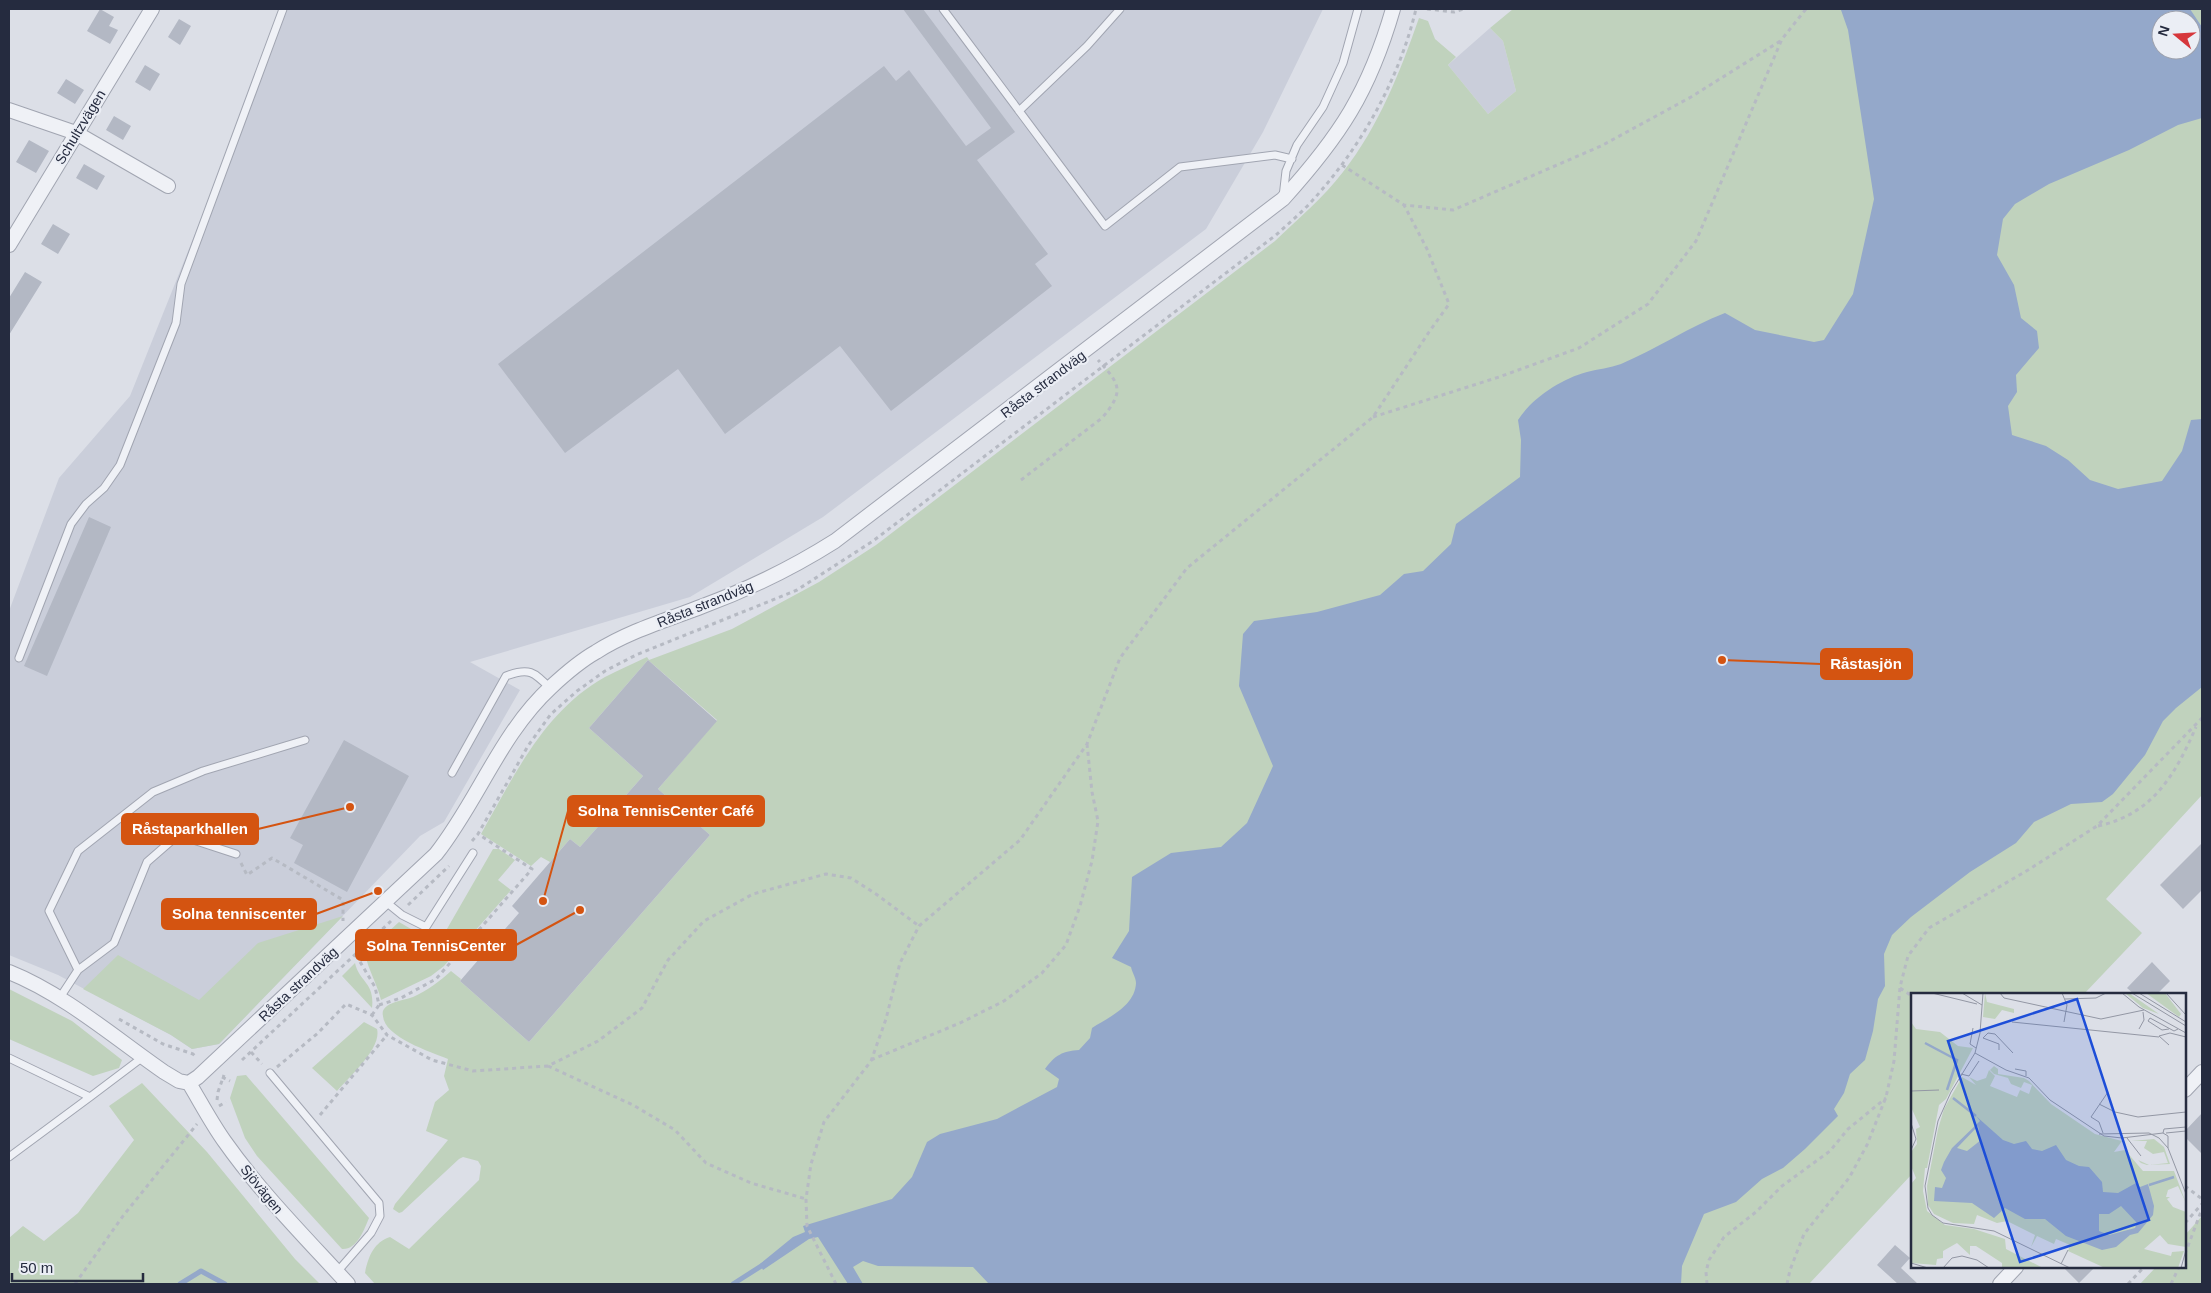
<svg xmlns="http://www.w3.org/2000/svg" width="2211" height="1293" font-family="Helvetica,sans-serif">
<rect width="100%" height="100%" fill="#dcdfe7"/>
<path fill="#caceda" d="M285,9H1323L1263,132L1206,229L823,517L690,597L470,662L520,690L444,822L420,836L219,1044L192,1049L171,1035L58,975L9,955V611L59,478L130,396Z
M1490,28L1503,41L1516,91L1488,114L1448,65Z"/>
<path fill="#c0d2bd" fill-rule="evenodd" d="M1513,9H2202V795L2106,899L2142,933L2084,994H1912V1174L1809,1284H375L365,1273C368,1257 374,1242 390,1237L409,1249L479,1180L481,1166L478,1161L463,1157L459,1159L402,1212L399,1213L393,1209L395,1204L448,1140L426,1131L435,1102L449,1090L444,1076L448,1059C431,1052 384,1037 383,1016C382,1012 383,1009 387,1006C394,1001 405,1000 413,997C427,991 440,981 451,971L461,979L460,981L529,1042L710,835L658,789L717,720L648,660L589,728L643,776L580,847L570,839L550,862L541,857L531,866L481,834C514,776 544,711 605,677C618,670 633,664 647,657L649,660L732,629L819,582L876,545L1275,241C1298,219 1323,198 1343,172C1379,126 1400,72 1419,18L1428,21L1435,39L1456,57L1448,65L1488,114L1516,91L1503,41L1490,28ZM2161,20H2191V50H2161Z
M493,849H499L515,860L498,880L511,890L444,966L431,976L381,1000C377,983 368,970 365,953L399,922L430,940L440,941Z
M343,916L219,1044L192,1049L171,1035L83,989L118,955L199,1000L258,943Z
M355,963C359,982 375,982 372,1008L342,976Z
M9,989L72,1021L122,1060L119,1068L93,1076L9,1039Z
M364,1022L377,1029C382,1048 350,1076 337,1091L312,1068Z
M246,1075L369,1218C364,1230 357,1250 342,1249L257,1156L245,1138L230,1098L237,1076Z
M142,1083L207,1152L295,1259L320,1284H9V1238L23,1226L44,1241L78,1213L134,1140L109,1106Z
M2202,1216V1284H2140L2156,1267H2185V1235Z"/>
<path fill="#94a8ca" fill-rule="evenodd" d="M1844,9H2190L2202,27V118L2178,125L2129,150L2049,184L2015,204L2003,219L1997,255L2014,285L2021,318L2037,331L2039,348L2016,375L2017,392L2008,406L2012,435L2046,446L2068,460L2090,480L2118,489L2162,481L2182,451L2191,420L2202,419V687L2176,708L2163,721L2145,755L2113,794L2102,802L2071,804L2034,822L2016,843L1970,872L1911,917L1892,935L1884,954L1885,986L1878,999L1873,1031L1865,1060L1850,1074L1844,1093L1834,1109L1838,1116L1805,1149L1783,1168L1762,1179L1736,1202L1704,1214L1682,1266L1681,1284H989L973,1267L878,1266L863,1261L853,1267L863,1284H848L818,1237L809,1239L763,1270L760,1264L793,1237L805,1232L803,1226L892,1199L912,1177L927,1142L940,1134L997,1119L1057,1087L1059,1079L1045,1069C1055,1055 1063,1051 1079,1050L1090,1038L1092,1028C1109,1017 1135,1006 1136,983C1136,978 1132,972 1131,967L1112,958L1129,931L1132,877L1171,853L1221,847L1247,823L1273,766L1239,686L1243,634L1254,621L1317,612L1380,595L1404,574L1423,571L1451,544L1456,524L1520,477L1521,440L1518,420C1532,398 1561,379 1587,372C1598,369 1610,368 1621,364C1656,349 1689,327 1725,313L1755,330L1814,342L1824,340L1853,294L1874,199L1848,30L1841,10ZM2161,20H2191V50H2161Z"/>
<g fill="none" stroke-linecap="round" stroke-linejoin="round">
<path stroke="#94a8ca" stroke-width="5" d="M180,1284L201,1271L225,1284
M733,1284L766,1263"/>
</g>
<path fill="#b3b8c4" d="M100,9L114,17L109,26L118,30L110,44L87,31Z
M903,9H923L1015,132L977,160L1048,254L1035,264L1052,286L891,411L840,346L725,434L678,369L565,453L498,364L884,66L896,81L909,70L966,146L991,128Z
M179,19L191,26L180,45L168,37Z
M145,65L160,74L150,91L135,82Z
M66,79L84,90L75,104L57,93Z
M114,116L131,126L123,140L106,130Z
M29,140L49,151L36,173L16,162Z
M84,164L105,176L97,190L76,178Z
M53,224L70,234L58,254L41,244Z
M25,272L42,282L9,335V298Z
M89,517L111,527L47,676L24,666Z
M648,660L717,721L658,789L710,835L529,1042L460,981L519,913L512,906L570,839L580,847L643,776L589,728Z
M344,740L409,776L347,892L294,863L303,845L290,838Z
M2202,843V890L2183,909L2160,885Z
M2152,962L2170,981L2157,994H2134L2127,988Z
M2202,1113V1154L2185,1137V1131Z
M1895,1245L1910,1258L1901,1268L1918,1284H1898L1877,1265Z
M2063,1267H2095L2079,1283Z"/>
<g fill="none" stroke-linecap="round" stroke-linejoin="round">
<g stroke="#a1a5b1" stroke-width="9">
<path id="service" d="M943,9L1105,226L1180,167L1275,155L1292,159
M1019,111L1087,46L1120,9
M1283,197L1286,171L1297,145L1323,107L1343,63L1358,9
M19,658L71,524L86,504L104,488L120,465L176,323L181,284L283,9
M452,773L506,676C529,667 534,672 550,688
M386,902L402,915L426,927L473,853
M78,970L49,911L78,851L153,792L203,771L305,740
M59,999L78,970L114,943L147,862L178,835L236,854
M9,1058L90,1097L143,1057
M270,1073L379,1203L380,1216L371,1233L337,1272
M9,1157L90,1097"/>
</g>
<g stroke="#a1a5b1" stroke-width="16">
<path id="minor" d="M9,110L76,133L168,186
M9,245L152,9
M9,972C64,994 115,1038 164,1072L179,1081L189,1083L198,1077L436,854C478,801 500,734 551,687C565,674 580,661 596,652C629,631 667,620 703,606C749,589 794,567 835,541L1283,199C1340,136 1369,92 1393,9
M189,1083C201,1103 212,1124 225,1142C261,1193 306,1238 348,1284
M2185,1090L2202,1072
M2000,1284L2016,1267"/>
</g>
<path stroke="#b6bac3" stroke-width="3" stroke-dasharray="4 4" stroke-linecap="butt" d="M1427,9L1454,12L1463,9
M1342,165L1404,205L1453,210L1601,146L1691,97L1782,40
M1373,417L1499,377L1579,348L1648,304L1696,241L1782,39L1806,9
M1021,480L1102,418C1125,391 1120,384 1098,360
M2098,826C2153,814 2175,775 2196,727
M472,841L478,834L528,746L551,714L577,691L605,671L636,655L797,590L873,541L1276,235C1288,224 1301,213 1312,201C1361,147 1399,80 1416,9
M241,863L247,875L272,858L343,900V921
M408,905L449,866
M356,955L375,987L379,1005L372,1015
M1900,988L1912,996
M379,1005L401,998L436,979L532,869L478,834
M119,1019L163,1044L193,1054L197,1058
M251,1052L262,1064
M242,1060L391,921
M871,1060L960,1023L1004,1001L1042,973L1066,945L1080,906L1092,861L1098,821L1092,792L1087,744
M548,1066L633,1105L675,1130L706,1163L751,1183L806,1199
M277,1067L318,1033L346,1004L372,1015L387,1035L432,1060L473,1071L548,1066L598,1041L642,1008L668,960L704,921L753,894L826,874L851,878L876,894L919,926
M222,1077L230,1081
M217,1100L218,1092L224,1075
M219,1106L226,1102
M320,1115L387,1035
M2185,1186L2202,1199
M2185,1223L2202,1204
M2185,1254L2202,1209
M75,1284L123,1216L197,1124
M836,1284L807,1226L806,1199L811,1164L824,1122L871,1061L886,1019L900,963L919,926L1020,840L1087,744L1120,658L1187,568L1373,417L1429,332L1449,304L1427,249L1404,205
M1707,1284L1706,1272L1709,1260L1724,1237L1756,1212L1782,1186L1830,1151L1848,1129L1886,1098
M1787,1284L1790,1270L1804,1234L1849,1178L1867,1145L1886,1097L1894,1061L1900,987L1908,956L1929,928L2028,870L2097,826L2202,718
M2128,1284L2144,1267
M2171,1284L2179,1267"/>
<use href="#service" stroke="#eff1f6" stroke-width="7"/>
<use href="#minor" stroke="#eff1f6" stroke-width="14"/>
</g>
<g text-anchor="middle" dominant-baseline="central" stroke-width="4.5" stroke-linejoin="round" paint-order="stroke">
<g font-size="14" fill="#252b3f" stroke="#ebeef5">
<text transform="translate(80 127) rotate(-59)">Schultzvägen</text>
<text transform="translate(1043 384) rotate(-37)">Råsta strandväg</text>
<text transform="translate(705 604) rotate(-22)">Råsta strandväg</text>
<text transform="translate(298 984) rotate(-43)">Råsta strandväg</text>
<text transform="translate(262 1189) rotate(51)">Sjövägen</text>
</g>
</g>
<g transform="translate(1911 993)">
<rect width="275" height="275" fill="#dcdfe7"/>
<path d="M74,0L76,9L103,16V20L91,17L84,26L72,24ZM214,0H218L248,21L232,15ZM235,0H254L270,21L268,24ZM0,29L5,36L29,39L47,53L62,55L35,106L28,112L16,175H14L12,198L16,218L34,232L63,236L94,246L95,256L132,275H91V270L65,253H59V262L46,250L32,258V265L26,266L25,272L0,270V191L5,185L0,173V159L6,151L5,136L9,134L0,114ZM83,73L87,76V81L113,85L118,88L140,111L184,141L211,148L203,159L214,157L232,178H263L275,210L267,193L257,197L255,204H259L256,206L262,214L275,219V254L257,251L249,242L233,256L260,263L261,259L273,258L267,275H194L157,258L159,252L145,246L143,251L126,243L120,254L124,242L96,228L86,230L66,222L63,231L42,230L23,221L17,212L16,193L27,136L33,116L51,84L65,92L58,84L66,88L75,85L78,77L84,83L79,93L106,104L109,97L118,101L121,92L113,89L110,95L100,91L97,85L83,81L79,77ZM243,146L253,154L259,171L236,172L230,170L227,167L238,172L257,170L253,159L242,161L233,155L236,148H220Z" fill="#c0d2bd"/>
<path d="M65,123L92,147L103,151L115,148L121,156L131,158L145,152L155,167L168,173L178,174L191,189L192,199L207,200L225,190L229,194L237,191L243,213L242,222L227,240L219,242L205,254L191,257L155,243L134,226H114L94,215L83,225L61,210L23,208L24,194L31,195L35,185L30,177L33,169L41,155L69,128ZM67,133L70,147L56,158L46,155ZM210,213L226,230L224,235L198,242L188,238V221H198Z" fill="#94a8ca" fill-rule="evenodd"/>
<path fill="none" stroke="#94a8ca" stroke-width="2.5" d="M14,50L46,67L36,97M42,105L65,123M238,192L263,184"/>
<path fill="none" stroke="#9397a4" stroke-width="1" d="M21,0L66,11M51,0L71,12M72,0L69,40L64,60L40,99L27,128L14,193L17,215L21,222L32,230L83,238L159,275M89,0L93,5L190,26L233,17M151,0L156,12L153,29M211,0L228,14L275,40M221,0L275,33M228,0L275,29M255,0L275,22M154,6L185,5L195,0M101,29L248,44M62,35L59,51L65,55M228,36L233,27L232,19M258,36L251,37L237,28L239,25L263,38L267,36M72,45L77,40L84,41L102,60M72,45L88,51V57M258,52L248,43L259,40L275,44M64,60L95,77L118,85L139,107L193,143L211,145L252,140L257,143M104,76L115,78V83M50,81L58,83L68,68M0,98L28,97M188,111L204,119L227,124L275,119M0,130L5,146L0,157M192,140L188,129L180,124L197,99M252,140L253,136L275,134M255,140L275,138M188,141L238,140L248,145L257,155M257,143V155L275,201M216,145L230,163M0,270L17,275M150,271L157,257M32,275L41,265L51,263L66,267L78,275M270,275L275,257"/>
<path fill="#1d4ed8" fill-opacity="0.15" stroke="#1d4ed8" stroke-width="2.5" d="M166,6L238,227L109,269L37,48Z"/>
<rect width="275" height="275" fill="none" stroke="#252b3f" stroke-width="2.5"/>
</g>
<path fill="none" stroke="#d45411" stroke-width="2" d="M1722 660L1821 664M543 901L568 811M350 807L258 829M378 891L316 914M580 910L516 945"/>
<g fill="#d45411" stroke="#ebeef5" stroke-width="2">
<circle cx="1722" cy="660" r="5"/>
<circle cx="543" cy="901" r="5"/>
<circle cx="350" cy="807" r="5"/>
<circle cx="378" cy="891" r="5"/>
<circle cx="580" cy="910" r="5"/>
</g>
<g fill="#d45411" stroke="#d45411" stroke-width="2">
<rect x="1821" y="649" width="91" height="30" rx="5"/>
<rect x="568" y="796" width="196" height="30" rx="5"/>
<rect x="122" y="814" width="136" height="30" rx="5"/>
<rect x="162" y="899" width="154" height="30" rx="5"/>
<rect x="356" y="930" width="160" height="30" rx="5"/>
</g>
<g font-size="15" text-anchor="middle" font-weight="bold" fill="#fff">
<text x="1866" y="669">Råstasjön</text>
<text x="666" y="816">Solna TennisCenter Café</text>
<text x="190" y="834">Råstaparkhallen</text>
<text x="239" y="919">Solna tenniscenter</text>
<text x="436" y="951">Solna TennisCenter</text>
</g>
<rect width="2211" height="1293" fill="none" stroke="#252b3f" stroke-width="20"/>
<g transform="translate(2176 35) rotate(288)"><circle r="24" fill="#ebeef5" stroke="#9ca0ac"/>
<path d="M0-4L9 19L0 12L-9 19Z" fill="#d6373c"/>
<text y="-8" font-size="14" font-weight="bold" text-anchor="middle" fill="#252b3f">N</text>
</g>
<path d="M12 1273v8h131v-8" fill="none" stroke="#252b3f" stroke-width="2.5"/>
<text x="20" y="1273" font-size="15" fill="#252b3f" stroke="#ebeef5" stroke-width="4" paint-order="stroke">50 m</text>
</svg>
